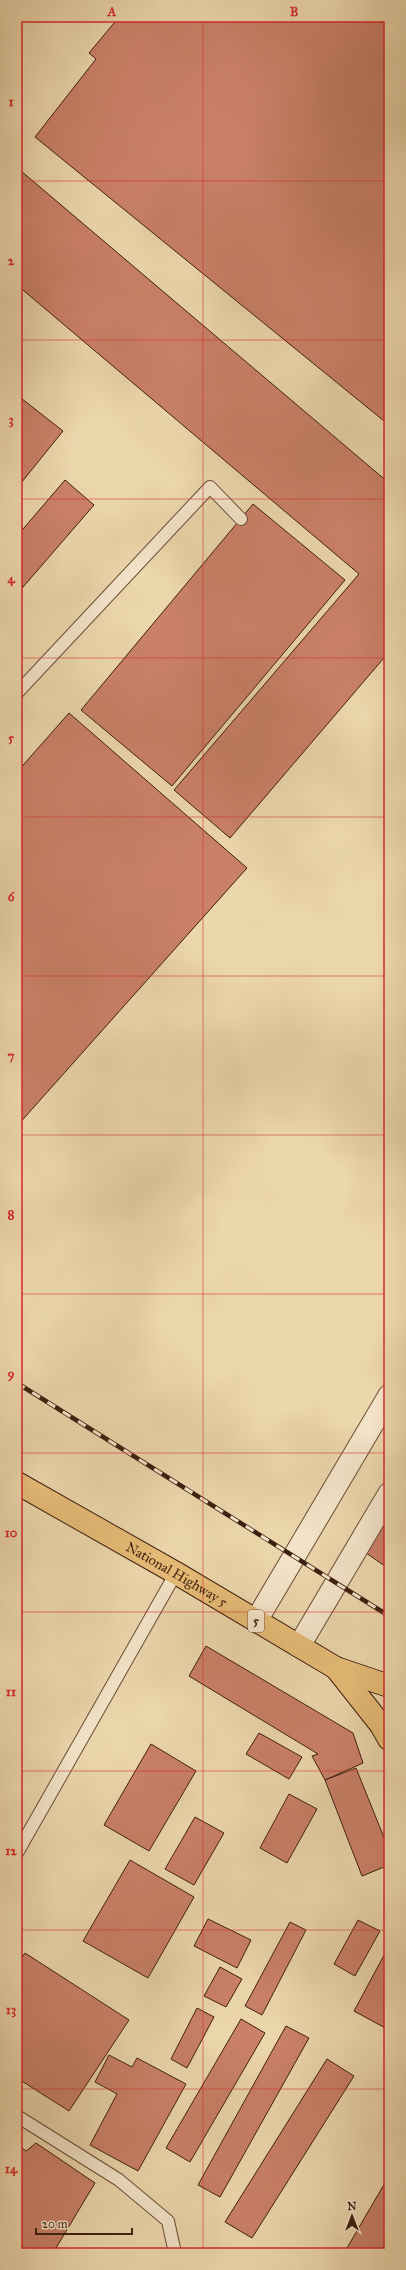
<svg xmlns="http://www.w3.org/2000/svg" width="406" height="2270" font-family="'IM FELL Great Primer',serif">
<rect width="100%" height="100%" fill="#ecd6ac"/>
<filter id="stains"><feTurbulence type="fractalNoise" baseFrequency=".005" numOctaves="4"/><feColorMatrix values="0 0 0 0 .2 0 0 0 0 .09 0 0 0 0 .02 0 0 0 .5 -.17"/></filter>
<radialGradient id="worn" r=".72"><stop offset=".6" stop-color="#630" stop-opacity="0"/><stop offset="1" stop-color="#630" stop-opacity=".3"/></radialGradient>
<path fill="#ca8069" stroke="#3e1e0f" d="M119,17H389V425L35,137L96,59L89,53Z
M21,171L389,483V652L230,838L174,790L359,574L17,285V175Z
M17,395L63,431L17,488Z
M65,480L94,505L17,594V536Z
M253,504L345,580L172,786L81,710Z
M69,713L247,868L17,1126V772Z
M389,1511V1569L362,1550Z
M206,1646L353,1733L363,1763L325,1780L312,1756L318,1754L189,1676Z
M259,1733L302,1757L289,1779L246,1754Z
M151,1744L196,1771L149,1851L104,1825Z
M356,1768L389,1850V1865L362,1876L325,1780Z
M289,1794L317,1809L287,1863L260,1848Z
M195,1817L224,1833L194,1885L165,1869Z
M130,1860L194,1897L148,1978L83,1941Z
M208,1919L251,1940L237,1968L194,1946Z
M358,1920L380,1931L355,1976L334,1964Z
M290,1922L306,1930L262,2015L245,2006Z
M389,1946V2030L354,2011Z
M25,1953L129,2020L69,2111L17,2078V1965Z
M220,1967L242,1979L226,2007L204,1996Z
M197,2008L214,2017L187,2068L171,2059Z
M241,2019L265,2033L190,2162L166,2148Z
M286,2026L309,2038L220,2197L198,2185Z
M109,2055L132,2067L137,2058L186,2084L138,2171L90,2145L117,2094L95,2082Z
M327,2059L354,2076L252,2238L225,2222Z
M36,2143L95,2183L53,2253H17V2144L26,2151Z
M389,2176V2253H344Z"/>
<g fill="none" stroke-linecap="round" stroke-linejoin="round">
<g stroke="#6a4c36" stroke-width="14">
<path id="lane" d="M17,693L210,487L241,519
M17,1853L176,1573
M17,2116L119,2180L168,2221L175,2253"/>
</g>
<g stroke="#6a4c36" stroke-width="24">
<path id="street" d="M256,1621L389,1396
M299,1646L389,1494"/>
</g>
<g stroke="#3e1e0f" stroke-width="24">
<g id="highway">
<path id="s1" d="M17,1483L176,1573L336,1668L389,1686"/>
<path d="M336,1668L381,1725L389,1739"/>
</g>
</g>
<use href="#lane" stroke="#f3e4c9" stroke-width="12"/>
<use href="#street" stroke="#f3e4c9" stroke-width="22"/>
<use href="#highway" stroke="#e6bb76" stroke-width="22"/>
<g stroke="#3e1e0f" stroke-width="4.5">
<path id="rail" d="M17,1383L389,1616"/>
</g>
<use href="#rail" stroke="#f3e4c9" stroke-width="3" stroke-dasharray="9" stroke-linecap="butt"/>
</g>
<path fill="none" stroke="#d62828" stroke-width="1" stroke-opacity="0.55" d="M203,17V2253M17,181H389M17,340H389M17,499H389M17,658H389M17,817H389M17,976H389M17,1135H389M17,1294H389M17,1453H389M17,1612H389M17,1771H389M17,1930H389M17,2089H389"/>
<g text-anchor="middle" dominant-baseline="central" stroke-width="3" stroke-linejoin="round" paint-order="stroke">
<rect fill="#f3e4c9" stroke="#745947" stroke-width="1" x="248" y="1610" width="16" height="22" rx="3"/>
<g font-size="13" font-weight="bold" fill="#3e1e0f">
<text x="256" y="1621">5</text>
</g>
<g font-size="14" fill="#3e1e0f" stroke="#f3e4c9">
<text stroke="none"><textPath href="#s1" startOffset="184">National Highway 5</textPath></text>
</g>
</g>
<rect width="406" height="2270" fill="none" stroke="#ecd6ac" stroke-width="44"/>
<g transform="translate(352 2216)" stroke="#f3e4c9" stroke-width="3" paint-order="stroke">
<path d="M0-3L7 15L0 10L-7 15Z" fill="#3e1e0f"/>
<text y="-6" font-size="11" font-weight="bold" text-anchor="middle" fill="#3e1e0f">N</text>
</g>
<path d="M36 2228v6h96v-6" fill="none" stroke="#3e1e0f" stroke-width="2"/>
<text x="42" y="2228" font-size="12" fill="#3e1e0f" stroke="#f3e4c9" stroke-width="3" paint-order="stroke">20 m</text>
<rect x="22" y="22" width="362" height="2226" fill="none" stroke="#d62828" stroke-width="1.5"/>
<g font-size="13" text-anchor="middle" font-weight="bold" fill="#d62828">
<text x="112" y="16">A</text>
<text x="294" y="16">B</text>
<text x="11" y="106">1</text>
<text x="11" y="265">2</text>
<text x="11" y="424">3</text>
<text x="11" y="583">4</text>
<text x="11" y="742">5</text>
<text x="11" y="901">6</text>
<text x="11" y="1060">7</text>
<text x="11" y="1219">8</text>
<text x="11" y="1378">9</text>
<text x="11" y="1537">10</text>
<text x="11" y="1696">11</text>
<text x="11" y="1855">12</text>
<text x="11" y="2014">13</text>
<text x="11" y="2173">14</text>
</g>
<rect width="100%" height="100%" filter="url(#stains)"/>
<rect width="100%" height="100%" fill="url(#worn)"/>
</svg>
